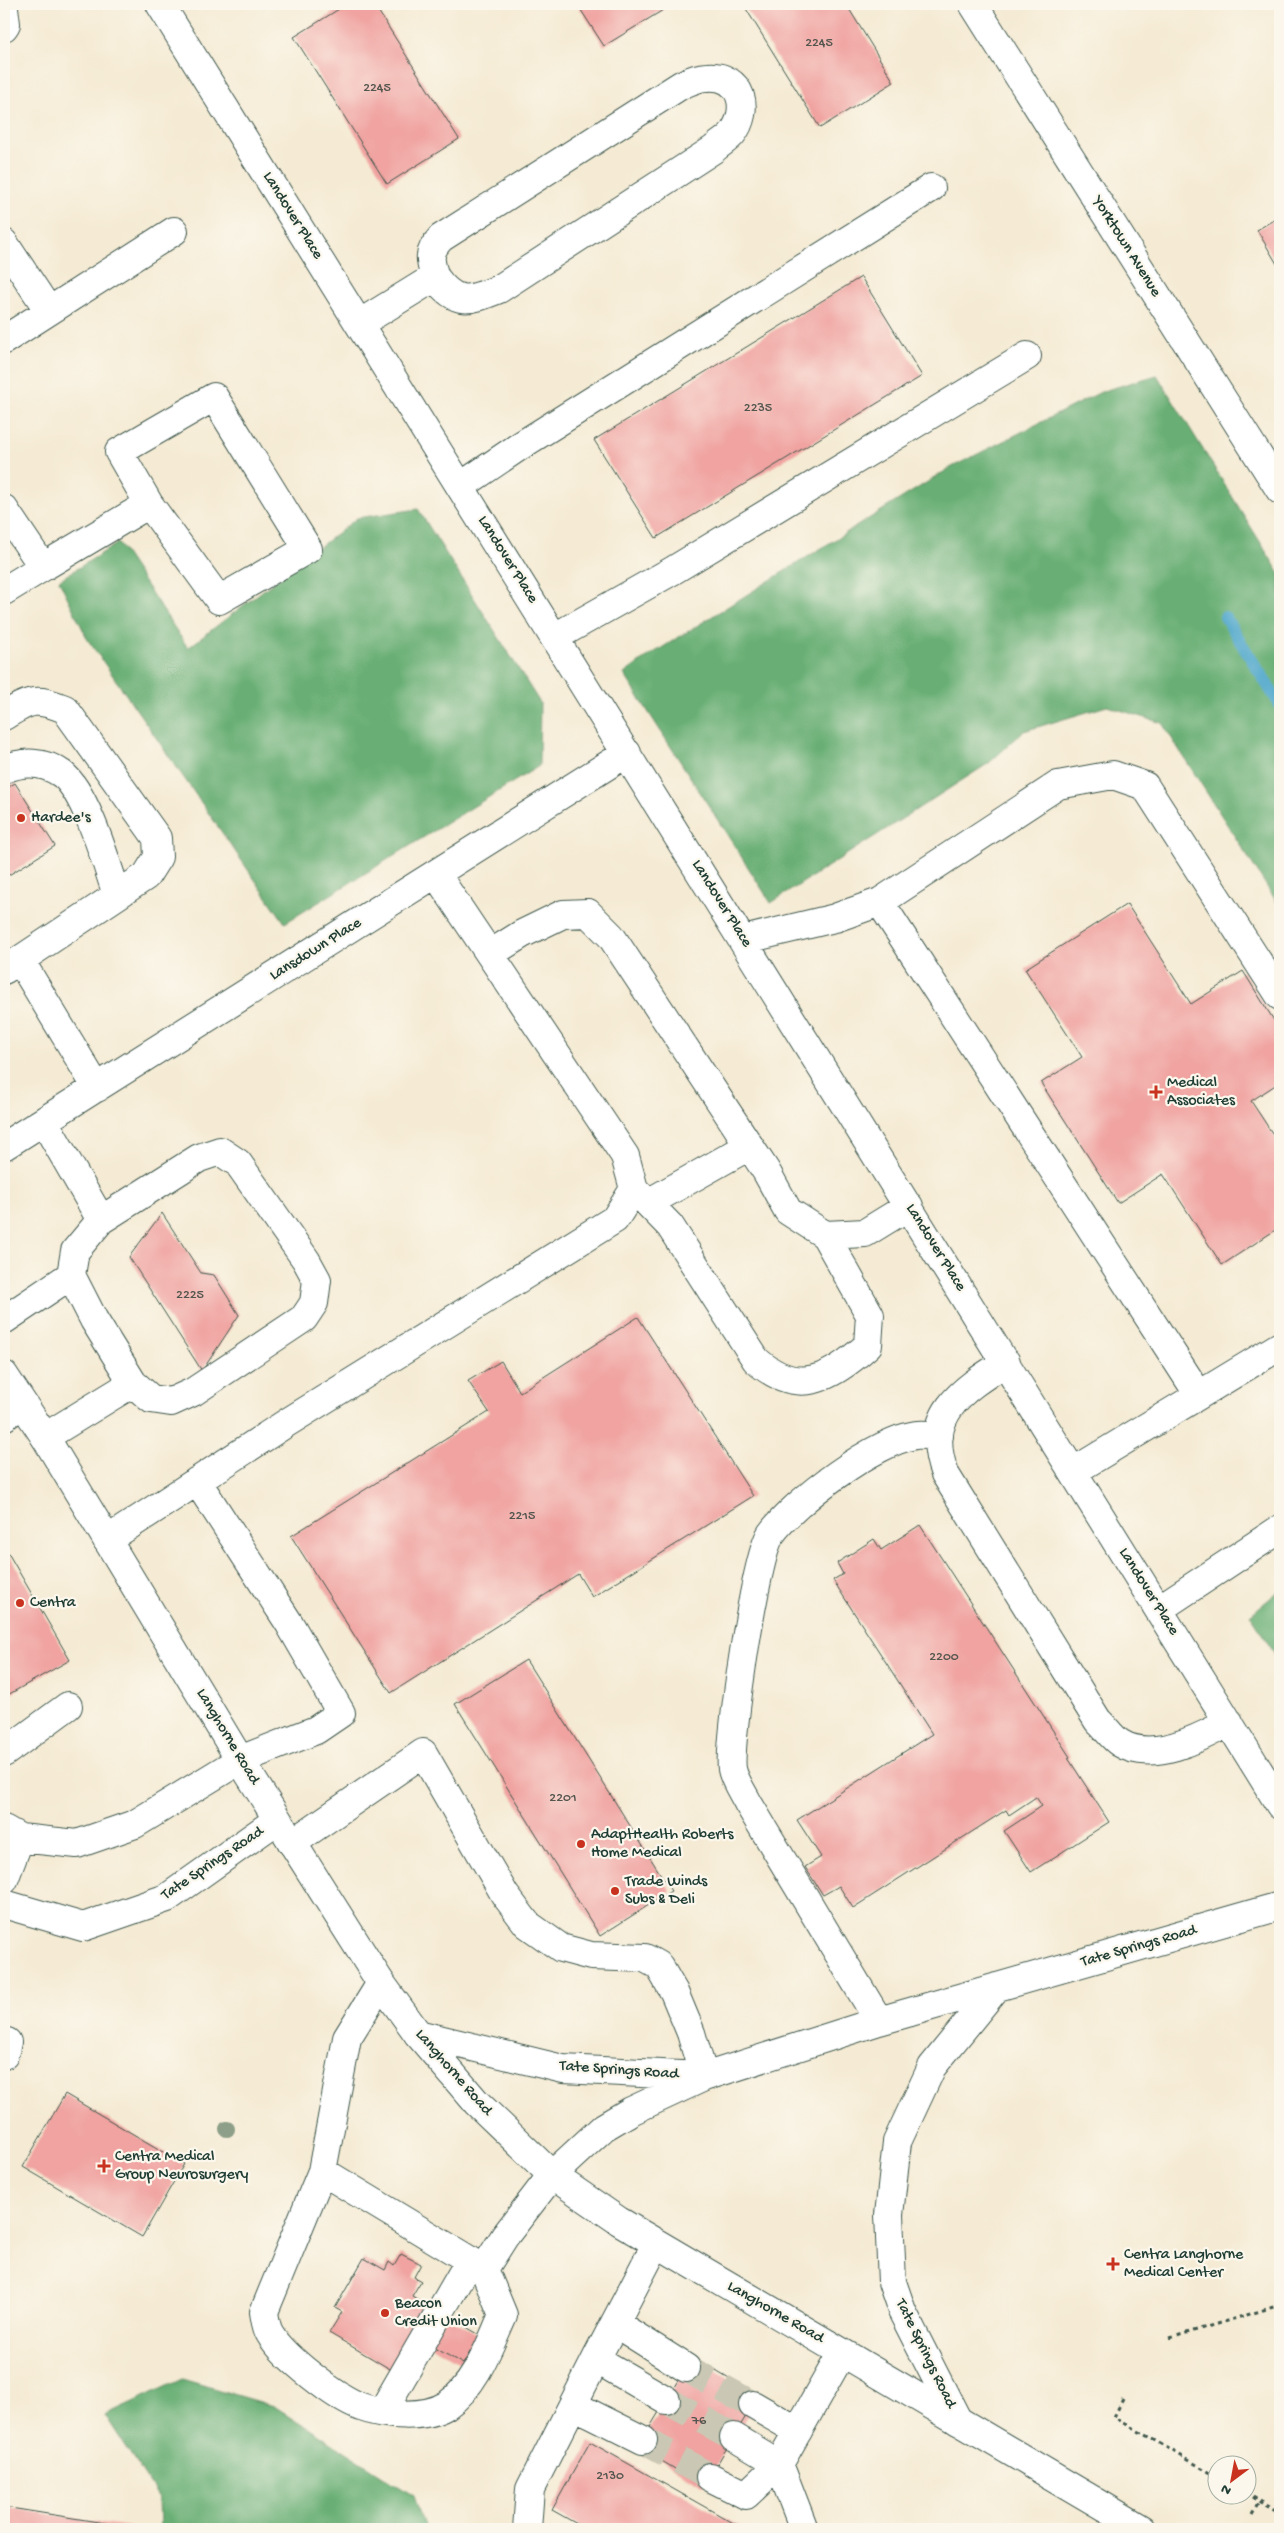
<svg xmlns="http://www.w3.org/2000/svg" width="1284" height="2533" font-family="'Gochi Hand',sans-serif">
<rect width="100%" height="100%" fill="#fbf7ec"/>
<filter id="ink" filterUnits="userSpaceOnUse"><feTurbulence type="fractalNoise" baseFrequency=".02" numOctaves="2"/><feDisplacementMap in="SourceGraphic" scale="10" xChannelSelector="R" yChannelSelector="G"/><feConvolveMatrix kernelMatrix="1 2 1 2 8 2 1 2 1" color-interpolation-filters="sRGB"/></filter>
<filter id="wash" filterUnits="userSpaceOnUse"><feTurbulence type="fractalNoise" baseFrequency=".0096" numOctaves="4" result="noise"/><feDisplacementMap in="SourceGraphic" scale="20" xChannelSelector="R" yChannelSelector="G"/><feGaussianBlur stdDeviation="1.12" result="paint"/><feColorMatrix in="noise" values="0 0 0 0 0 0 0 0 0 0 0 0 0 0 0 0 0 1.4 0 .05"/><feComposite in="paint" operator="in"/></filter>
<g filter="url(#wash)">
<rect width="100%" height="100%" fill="#f5ebd4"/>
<path fill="#69af74" stroke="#447654" d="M1157,375L1280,574V907L1162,723L1107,706L1024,731L989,763L771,903L624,674L647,657L950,468L1103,391Z
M418,509L540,703L539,766L285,923L88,640L59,580L118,543L188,648L357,518Z
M1280,1590V1662L1250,1615Z
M182,2379L274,2406L414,2496L425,2529H160L159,2498L105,2415Z"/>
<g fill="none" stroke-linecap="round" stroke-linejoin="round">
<path stroke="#4fa7cc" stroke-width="12" d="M1225,617L1280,705"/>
</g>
<g id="blocks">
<path fill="#f0a3a0" d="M347,4H386L377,9L459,139L387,184L294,37Z
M577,4H673L604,46Z
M743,4H846L894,82L820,128Z
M1280,216V269L1257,230Z
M861,277L922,376L656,538L594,440Z
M15,783L55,846L4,878V790Z
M1127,904L1191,1004L1243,971L1280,1030V1082L1251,1101L1280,1145V1227L1222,1265L1163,1174L1118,1203L1041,1083L1082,1057L1025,969Z
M162,1213L201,1273L214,1275L239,1315L202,1371L129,1257Z
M638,1317L753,1496L592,1597L578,1574L391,1693L291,1536L489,1412L468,1381L501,1361L520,1392Z
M920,1525L1070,1757L1068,1758L1109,1822L1031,1872L1004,1831L1042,1806L1036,1797L1009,1815L1006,1810L853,1908L839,1886L823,1895L805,1867L821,1857L797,1820L932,1734L833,1580L843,1574L837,1563L874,1539L881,1550Z
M4,1546L70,1660L4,1697Z
M526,1660L671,1891L600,1936L455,1704Z
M65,2094L184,2164L142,2237L23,2167Z
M401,2254L421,2264L414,2277L421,2281L412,2296L480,2335L463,2364L416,2337L395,2372L329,2333L342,2312L335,2308L364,2258L385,2270L389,2262L394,2266Z
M692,2357L758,2396L704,2486L638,2447Z
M590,2442L744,2529H586L552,2510Z
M4,2507L136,2528V2529H4Z"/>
</g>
</g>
<g filter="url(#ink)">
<use href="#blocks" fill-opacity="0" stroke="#3f574c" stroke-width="1"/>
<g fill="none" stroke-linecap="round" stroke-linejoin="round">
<path stroke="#cac8b4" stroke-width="28" stroke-dasharray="28 14" stroke-linecap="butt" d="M686,2368L753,2405
M666,2400L734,2437
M643,2440L710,2477"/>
<g stroke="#3f574c" stroke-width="30">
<path id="minor" d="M160,4L1280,1805
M973,4L1280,490
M4,8L6,24L4,27
M4,243L49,311
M359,324L435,277C429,259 428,252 441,238L681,85C690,81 698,77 707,77C742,74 751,110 732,134C727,140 719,144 714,149L499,289C469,301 456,306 435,277
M4,340L174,231
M461,486L520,446L931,188
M4,509L43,567L4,591
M43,567L149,504L219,600L308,549L214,397L119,452L149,504
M555,637L672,571L1027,356
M4,716C30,700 36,697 65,709L157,838L158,857L146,876L20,960
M4,769C23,761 44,761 62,774C86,792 107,865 117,895
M880,902L1199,1395
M743,940L835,918L880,902L1058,785L1113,775L1145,786L1280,996
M490,954L522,934L563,914L588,913L611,936L766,1171L788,1211L825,1235L865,1233L909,1206
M4,970L20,960L97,1088
M44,1121L101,1220L75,1251L71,1275L94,1320L133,1383L151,1399L171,1402L193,1392L304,1318L314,1303L317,1280L306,1260L238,1163L220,1151L199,1158L101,1220
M4,1146L627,753
M634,1189L670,1226L756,1360C798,1398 832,1378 868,1345L870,1315L825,1235
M648,1203L749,1146
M4,1320L71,1275
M1006,1362C962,1390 922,1415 945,1474L1098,1721C1105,1727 1112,1738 1120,1743C1152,1763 1201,1738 1229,1722
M4,1417L22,1404
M45,1437L133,1383
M1074,1471L1280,1346
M107,1540L288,1422L615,1219L634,1189L625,1156L436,874
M1159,1609L1280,1529
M4,1753L68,1706
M4,1829L20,1838L77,1844L135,1824L240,1760L316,1730L341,1713L289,1623L197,1481
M292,1843L423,1753L505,1895L527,1924L561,1948L591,1956L645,1958L659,1966L674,1992L691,2033L704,2077
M4,1880L20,1838
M4,1904L83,1927L167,1898L277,1820
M381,1983L347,2038L322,2171L264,2312C265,2318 266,2328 270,2334C284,2357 336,2398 361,2407C385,2416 425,2419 447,2405C476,2385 489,2346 503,2315L484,2269
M879,2021L748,1803C743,1793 734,1780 732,1769C728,1742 756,1555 771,1534C795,1501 875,1441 916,1435C923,1434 931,1435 939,1436
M418,2034L563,2069L700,2076
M4,2041L7,2042L4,2055
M322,2171L484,2269L505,2236L552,2175L604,2127L631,2111L704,2077L879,2021L1280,1906
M656,2244L596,2359L666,2400
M615,2323L686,2368
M573,2405L643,2440
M753,2405L798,2431
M382,2412L470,2260
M958,2421L902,2311L892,2282L889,2215L897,2142L932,2067L997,1987
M734,2437L779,2464L842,2353
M710,2477L746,2495L779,2464L804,2529
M527,2529L530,2489L596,2359"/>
</g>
<g stroke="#3f574c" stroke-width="30">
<path id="major" d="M4,1375L45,1437L240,1760L381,1983L418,2034L477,2103L552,2175L619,2221L1142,2529"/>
</g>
<path stroke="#3f574c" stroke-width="3" stroke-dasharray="4 4" stroke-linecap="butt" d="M1170,2338L1280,2305
M1123,2399L1114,2417L1216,2476
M1246,2493L1280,2513
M1253,2514L1260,2501"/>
<use href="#minor" stroke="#fff" stroke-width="28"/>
<use href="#major" stroke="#fff" stroke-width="28"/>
</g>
<circle fill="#8d9f88" cx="227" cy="2129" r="8"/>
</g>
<g fill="#c8321e" stroke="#fbf7ec" stroke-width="2">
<circle cx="21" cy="818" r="5"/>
<path d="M1153.5 1084.5h5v5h5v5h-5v5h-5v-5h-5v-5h5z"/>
<circle cx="20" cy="1603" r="5"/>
<circle cx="581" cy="1844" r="5"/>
<circle cx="615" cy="1891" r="5"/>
<path d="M101.5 2158.5h5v5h5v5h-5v5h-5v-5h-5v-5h5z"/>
<path d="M1110.5 2256.5h5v5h5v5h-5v5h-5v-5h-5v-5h5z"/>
<circle cx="385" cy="2313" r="5"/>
</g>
<g text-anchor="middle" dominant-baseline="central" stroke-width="4.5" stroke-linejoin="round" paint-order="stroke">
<g font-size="14" fill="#53564f">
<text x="819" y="43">2245</text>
<text x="377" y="88">2245</text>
<text x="758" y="408">2235</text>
<text x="190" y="1295">2225</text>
<text x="522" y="1516">2215</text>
<text x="944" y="1657">2200</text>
<text x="563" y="1798">2201</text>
<text x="699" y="2421">76</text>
<text x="610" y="2476">2130</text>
</g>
<g font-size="16" fill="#1f3d34" stroke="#fbf7ec">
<text transform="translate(292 216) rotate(58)">Landover Place</text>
<text transform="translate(1126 247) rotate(58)">Yorktown Avenue</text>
<text transform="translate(507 560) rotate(58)">Landover Place</text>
<text transform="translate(721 904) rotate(58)">Landover Place</text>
<text transform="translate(316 950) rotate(-32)">Lansdown Place</text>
<text transform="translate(935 1248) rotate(58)">Landover Place</text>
<text transform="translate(1148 1592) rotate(58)">Landover Place</text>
<text transform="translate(227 1737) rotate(59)">Langhorne Road</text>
<text transform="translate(213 1864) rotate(-34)">Tate Springs Road</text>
<text transform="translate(1139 1947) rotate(-16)">Tate Springs Road</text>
<text transform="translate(619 2071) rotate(4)">Tate Springs Road</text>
<text transform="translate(453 2073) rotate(49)">Langhorne Road</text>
<text transform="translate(775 2313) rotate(30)">Langhorne Road</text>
<text transform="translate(925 2354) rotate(64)">Tate Springs Road</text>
</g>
<g font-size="16" fill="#1f3d34" stroke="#fbf7ec" text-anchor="start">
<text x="31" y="818">Hardee's</text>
<text x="1167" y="1083">Medical<tspan x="1167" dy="18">Associates</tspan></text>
<text x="30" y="1603">Centra</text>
<text x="591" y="1835">AdaptHealth Roberts<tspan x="591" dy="18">Home Medical</tspan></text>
<text x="625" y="1882">Trade Winds<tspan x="625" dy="18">Subs &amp; Deli</tspan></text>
<text x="115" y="2157">Centra Medical<tspan x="115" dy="18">Group Neurosurgery</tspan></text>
<text x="1124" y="2255">Centra Langhorne<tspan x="1124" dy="18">Medical Center</tspan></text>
<text x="395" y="2304">Beacon<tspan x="395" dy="18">Credit Union</tspan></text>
</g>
</g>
<rect width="1284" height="2533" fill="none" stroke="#fbf7ec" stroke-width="20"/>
<g transform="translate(1232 2480) rotate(212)"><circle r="24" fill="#fbf7ec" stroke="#a3ada2"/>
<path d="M0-4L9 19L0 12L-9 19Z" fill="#c8321e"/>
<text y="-8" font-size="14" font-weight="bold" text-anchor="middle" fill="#1f3d34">N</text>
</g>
</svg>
